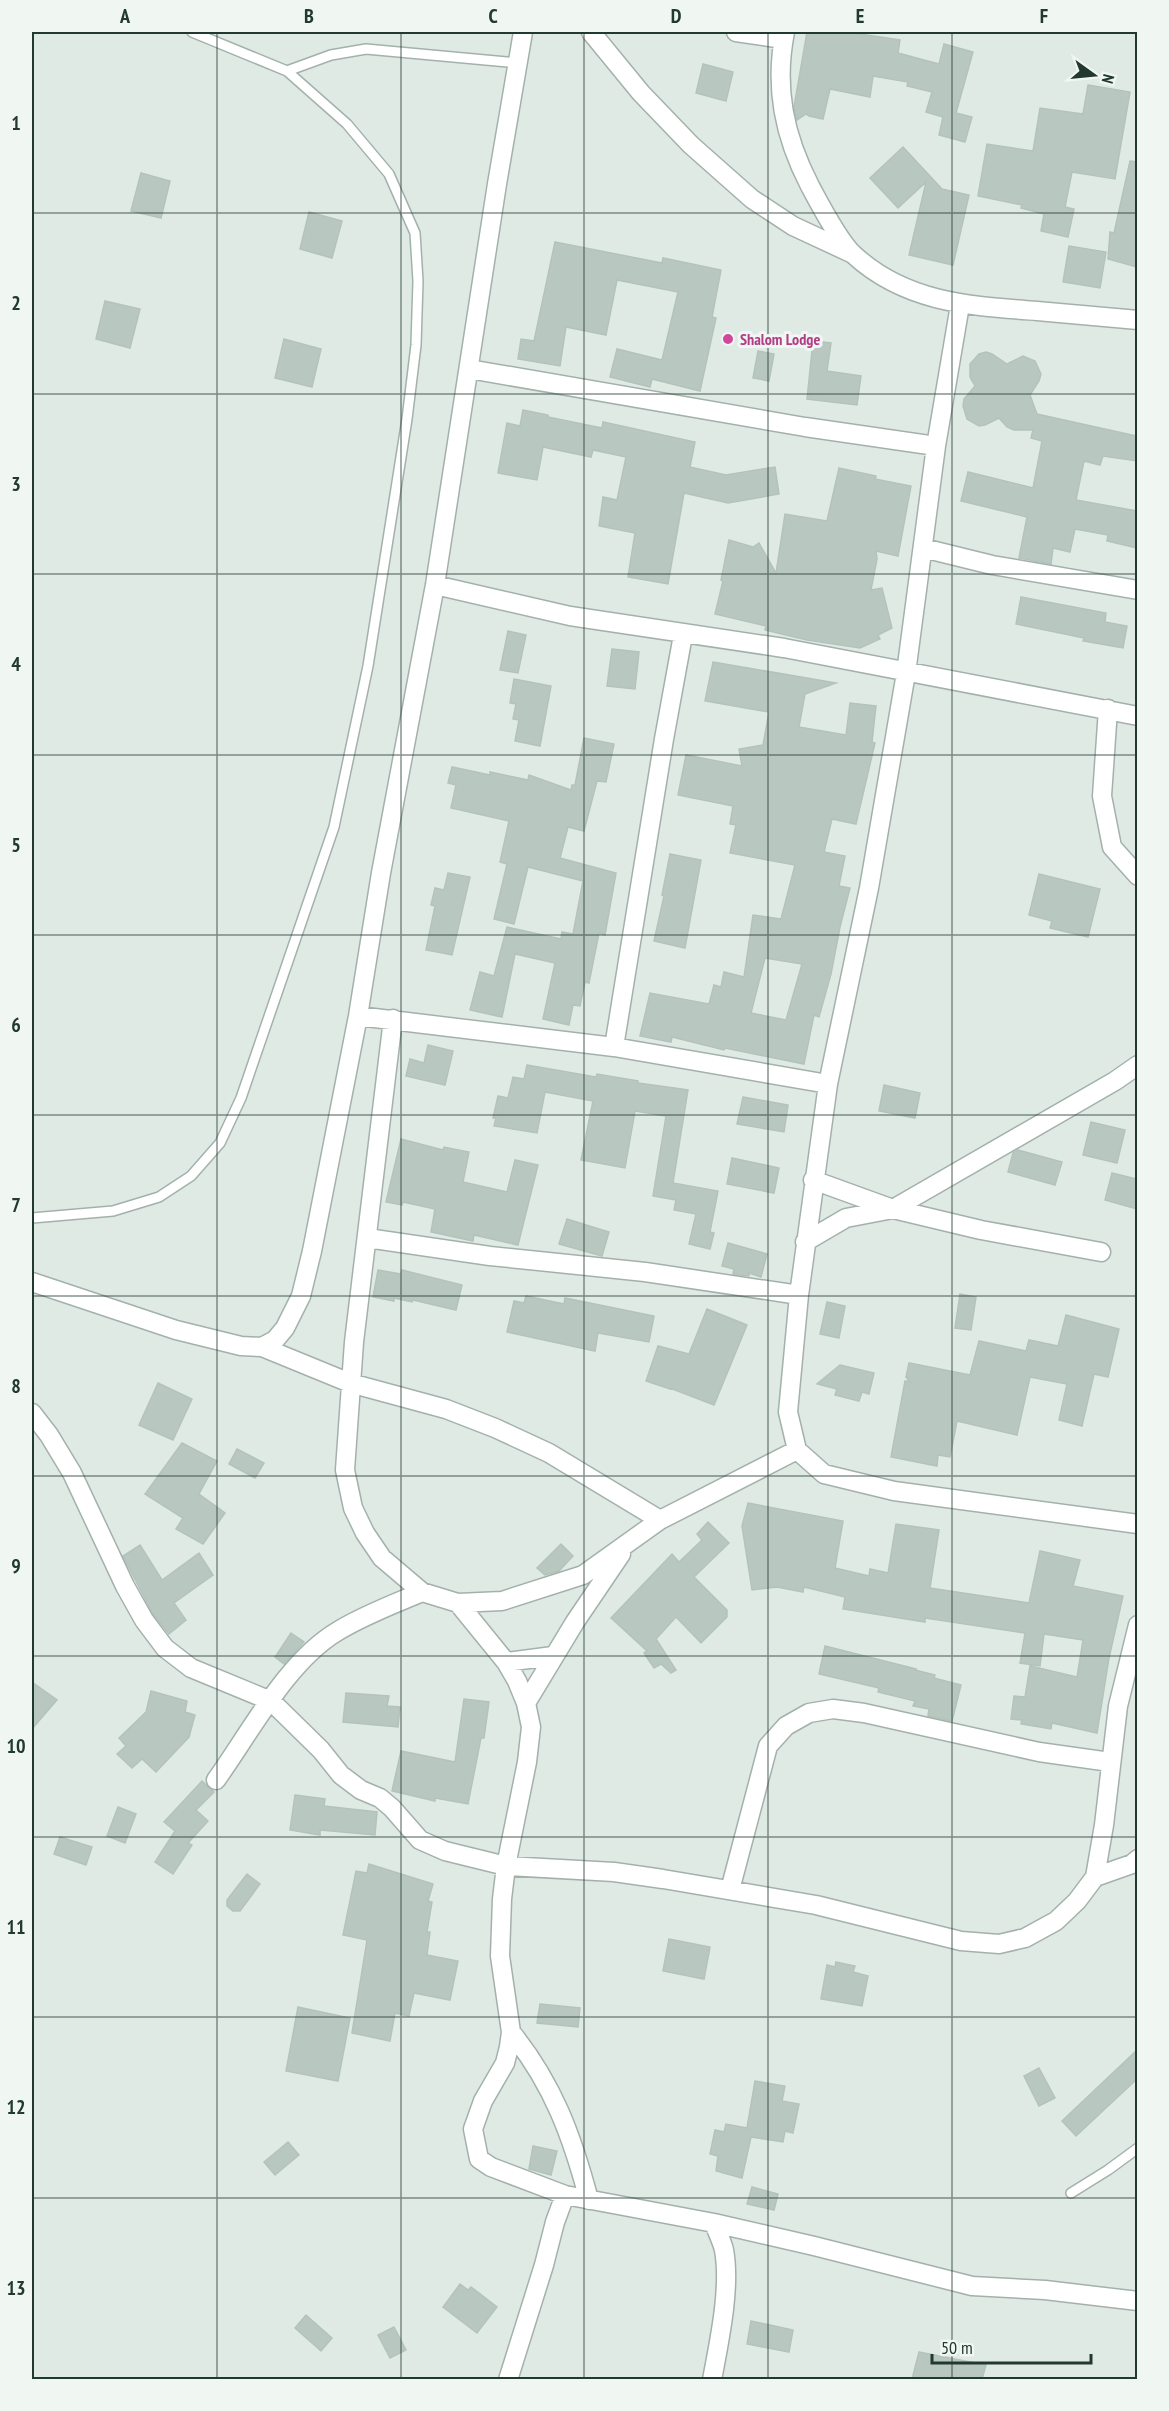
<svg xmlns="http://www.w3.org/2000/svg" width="1169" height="2411" font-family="'PT Sans Narrow',sans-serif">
<rect width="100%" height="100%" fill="#e0eae5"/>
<path fill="#b9c7c1" stroke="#b3c3bc" stroke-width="1.5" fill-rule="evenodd" d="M807,32H846L900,40L898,53L939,64L944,44L973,52L956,113L972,117L965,142L939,135L943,117L926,112L932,92L907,86L908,82L873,76L870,97L830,89L823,119L809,116L806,114L797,120L794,107Z
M703,64L733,72L726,101L696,93Z
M1088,85L1130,92L1115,179L1072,172L1065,207L1074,209L1068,237L1041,231L1044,214L1021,208L1022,205L978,196L987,144L1033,151L1040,108L1083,114Z
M903,147L942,189L969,195L953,265L909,255L926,182L898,208L870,178Z
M1130,161L1137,162V267L1108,259L1110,232L1114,233Z
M141,173L170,181L161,218L131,211Z
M309,212L342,221L332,258L300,249Z
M555,242L662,263L663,258L721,270L712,317L716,318L700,391L652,379L650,387L610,377L617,349L662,360L678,292L617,280L606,335L566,327L560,366L518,359L521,339L534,341Z
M1069,246L1106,252L1100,288L1063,282Z
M105,301L140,309L130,348L96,339Z
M284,339L321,349L312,387L275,378Z
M813,341L831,343L827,371L861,376L857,405L807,399Z
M758,351L774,354L769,381L753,378Z
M986,352L992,354L1007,364L1023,356L1035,361L1041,374L1039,381L1030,395L1037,414L1137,436V461L1103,456L1100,465L1084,461L1076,500L1137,511V548L1107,541L1108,535L1075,529L1070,552L1053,548L1051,564L1019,558L1027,517L961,501L968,472L1033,488L1042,441L1031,438L1033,430H1014L1007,427L999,418L985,425L979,426L967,419L963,406L964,399L975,386L970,377V364L979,354Z
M523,410L548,415V417L602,428L603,422L695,442L690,467L726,475L775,467L779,494L728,503L684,493L668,584L628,577L635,533L599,526L603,497L617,500L626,457L593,450L591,457L543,447L537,480L498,473L507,423L520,426Z
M839,468L876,476L875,479L911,486L898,556L876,551L877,559L871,590L882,588L892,628L878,635L880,639L860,648L807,640L765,630L766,626L715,614L723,581L721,580L729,540L753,547L759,543L776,573L785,514L827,521Z
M1021,597L1106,613L1105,622L1127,626L1123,648L1083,641L1084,638L1016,624Z
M508,631L526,635L518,673L500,670Z
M612,649L639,652L635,689L607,686Z
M713,662L836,683L805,694L799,727L846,735L850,703L876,706L872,742L875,743L856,824L832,819L824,852L845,856L839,886L850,888L840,927L831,974L819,1017L814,1015L804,1064L725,1048L724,1050L672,1037L671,1042L640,1036L650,993L709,1004L714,985L721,987L724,972L744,977L753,915L781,919L795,865L730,853L736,825L730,824L733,806L678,795L686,755L742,766L739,749L763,745L769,712L705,701ZM765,958L802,964L786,1020L751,1013Z
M514,679L551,686L540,746L515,741L519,720L513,719L516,704L510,703Z
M584,738L614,744L606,782L597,781L584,831L568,827L560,858L616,873L605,935L599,933L589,983L585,982L580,1006L573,1005L569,1025L543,1019L555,963L515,954L502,1017L470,1010L480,972L494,976L507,927L561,939L562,932L573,934L583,881L528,867L514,924L494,919L507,864L500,862L509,821L451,808L456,785L448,783L452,767L490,775V772L528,780L529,775L571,790L572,785H575Z
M670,854L701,860L685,948L654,941L664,896L662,895Z
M448,873L470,877L452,955L426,950L435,906L431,905L435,888L444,890Z
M1039,874L1100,889L1088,937L1050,928L1052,921L1029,915Z
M428,1045L453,1051L445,1085L406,1076L410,1059L424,1063Z
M527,1065L596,1077L597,1074L638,1081V1083L688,1090L673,1183L718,1191L710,1232L714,1233L710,1249L689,1244L696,1214L674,1210L676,1200L653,1196L666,1116L635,1111L625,1168L581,1160L593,1101L545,1092L537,1133L494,1126L496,1118H493L498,1096L508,1098L513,1077L524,1079Z
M884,1085L920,1093L915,1118L879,1111Z
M743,1097L788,1105L784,1132L737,1124Z
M1091,1122L1125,1130L1117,1163L1083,1155Z
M401,1139L443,1150L444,1147L469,1152L463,1182L507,1192L515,1160L538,1165L518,1245L474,1235L473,1241L431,1232L435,1209L403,1202L402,1205L386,1202Z
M1018,1150L1062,1162L1055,1185L1008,1172L1013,1153Z
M732,1158L779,1168L774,1193L727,1184Z
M1112,1173L1137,1179V1209L1105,1200Z
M567,1219L609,1232L602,1256L559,1244Z
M728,1243L767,1254L761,1277L749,1273V1276L733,1274L734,1269L722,1266Z
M378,1270L401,1274L402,1270L462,1285L456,1310L413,1300L412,1302L394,1298V1301L373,1297Z
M960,1294L976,1297L971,1330L955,1328Z
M526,1296L564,1304L565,1298L654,1316L649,1342L598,1333L595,1351L507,1332L514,1301L524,1303Z
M827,1302L845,1306L839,1338L820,1334Z
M707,1309L747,1325L714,1405L670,1388V1389L646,1381L658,1346L689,1354Z
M1066,1315L1119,1329L1108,1377L1094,1374L1082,1426L1059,1420L1067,1384L1030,1377L1017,1435L957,1421L950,1457L938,1455L937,1466L891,1457L905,1381L910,1382L906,1377L909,1363L970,1375L979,1341L1026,1351L1029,1340L1058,1346Z
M840,1365L874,1373L869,1394L862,1392L859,1401L835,1395L837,1389L817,1384Z
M158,1383L192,1399L173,1440L139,1425Z
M182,1443L217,1461L199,1494L225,1513L203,1544L176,1529L183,1518L145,1494Z
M237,1449L264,1463L255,1478L229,1464Z
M748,1503L843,1521L835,1568L869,1576L870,1569L888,1573L896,1524L939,1530L930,1588L1029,1603L1040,1551L1080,1560L1073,1586L1123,1596L1109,1658L1097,1733L1052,1723L1051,1729L1021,1724L1022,1720L1011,1719L1014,1696L1025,1697L1030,1666L1077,1677L1083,1640L1044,1634L1040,1666L1020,1663L1025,1633L925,1618V1622L843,1609L845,1597L804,1587L803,1592L777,1587L752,1590L742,1526Z
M708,1522L729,1543L694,1577L727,1610V1617L701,1643L676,1617L656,1639L676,1670L671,1673L661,1664L654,1668L644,1653L647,1651L611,1618L672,1554L679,1562L702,1540L697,1534Z
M561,1544L573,1556L559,1571L545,1575L537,1568Z
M140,1545L162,1580L199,1553L213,1575L174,1603L186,1620L169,1634L153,1614L123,1556Z
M291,1633L304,1642L284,1664L275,1657Z
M825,1646L916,1669L915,1670L935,1675L934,1678L961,1685L952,1721L928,1716L929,1709L913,1706L915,1701L878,1692L879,1688L819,1674Z
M32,1682L57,1700L32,1729Z
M151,1691L187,1701L185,1712L195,1715L189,1737L156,1772L142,1759L132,1768L117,1754L126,1746L119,1738L146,1712Z
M346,1693L389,1696L387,1706L400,1707L398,1727L343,1722Z
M464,1699L489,1702L484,1738H481L468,1804L435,1798V1801L392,1791L401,1751L455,1762Z
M202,1781L214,1792L196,1810L208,1821L188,1843L192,1845L173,1874L155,1862L175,1831L164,1822Z
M295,1795L325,1799L324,1806L377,1812L375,1835L320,1830V1835L290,1830Z
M118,1807L136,1814L125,1843L107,1836Z
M60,1837L92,1847L86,1865L54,1854Z
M369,1864L433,1884L428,1901L432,1902L427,1932H430L427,1955L458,1961L450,2000L414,1993L409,2016L395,2013L390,2041L352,2033L367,1940L343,1935L356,1871L367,1873Z
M247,1874L260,1884L240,1911H233L227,1906V1900Z
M669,1939L710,1947L704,1979L663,1971Z
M836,1962L855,1966L853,1972L868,1976L862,2006L821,1999L827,1965L835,1967Z
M540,2004L580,2008L578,2027L537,2023Z
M298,2007L350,2018L338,2081L286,2071Z
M1137,2050V2079L1076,2136L1062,2121Z
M1039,2068L1055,2098L1039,2106L1024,2076Z
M755,2081L785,2086L782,2101L799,2104L793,2133L785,2131L783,2142L751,2137L742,2178L716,2171L718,2156L710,2154L715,2130L724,2132L726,2124L747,2128Z
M288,2142L299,2155L275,2175L264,2162Z
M533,2146L557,2151L551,2175L529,2169Z
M752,2187L778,2194L774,2210L747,2204Z
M460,2284L468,2290L471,2287L497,2307L477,2333L443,2307Z
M306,2315L332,2338L321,2351L295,2328Z
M751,2321L793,2330L789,2352L747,2344Z
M394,2327L406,2350L390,2358L378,2335Z
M919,2352L986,2365L982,2379H912Z"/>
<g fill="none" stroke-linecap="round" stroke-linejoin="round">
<g stroke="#a3b1ac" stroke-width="12">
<path id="service" d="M287,71L331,55L366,49L518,63
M32,1218L113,1211L159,1197L191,1176L220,1143L241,1098L334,827L368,666L407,419L416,345L418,281L415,233L389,174L347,124L287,71L192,32
M1071,2193L1108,2170L1138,2148"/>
</g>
<g stroke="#a3b1ac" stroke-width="21">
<path id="minor" d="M591,32L641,93L691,145L752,199L793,226L851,253
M736,32L783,39
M785,32C774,87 784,136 810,186C819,203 840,243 854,255C906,303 971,306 1037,311C1071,314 1104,317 1138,320
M960,305L936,446L906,673L869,888L828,1084L799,1295L788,1412L797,1450L824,1474L894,1491L1138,1524
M469,369L805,427L936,446
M923,548L992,565L1138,590
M435,585L570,616L784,648L1138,716
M1108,709L1102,796L1112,847L1138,876
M358,1016L614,1047L828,1084
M393,1019L354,1342L345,1470L353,1508L365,1533L382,1558L422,1592L458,1603L502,1601L583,1575L660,1520L797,1450
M614,1047L664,739L683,635
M813,1180L893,1209L981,1230L1101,1252
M367,1238L490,1256L645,1272L799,1295
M805,1242L846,1218L893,1209L1115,1081L1138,1065
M32,1282L176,1330L241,1346L262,1347L275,1340L285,1328L301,1296L312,1251L358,1016L381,873L435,585L497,184L523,32
M262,1347L350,1383L446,1409L495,1428L549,1453L660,1520
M32,1413L49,1435L72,1473L125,1586L144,1620L165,1648L191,1668L271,1701L321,1750L341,1775L361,1790L380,1798L392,1808L420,1840L445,1851L506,1866L614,1872L663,1879L816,1905L961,1941L999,1944L1025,1938L1056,1921L1077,1901L1095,1877L1104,1825L1118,1706L1138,1625
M458,1603L506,1662L517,1681L526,1703L531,1727L527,1762L506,1866L502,1899L500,1956L511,2032L509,2047L505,2063L483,2101L473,2129L479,2159L491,2167L565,2195L714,2223L814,2246L972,2286L1045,2290L1138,2301
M506,1662L553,1656
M526,1703L575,1622L621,1554
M216,1780C250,1733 287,1661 338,1631C364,1615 394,1604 422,1592
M1095,1877L1132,1864L1138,1859
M730,1890L768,1746L786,1726L809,1713L833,1709L864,1713L1039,1752L1110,1762
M511,2032C553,2084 572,2136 589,2200
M508,2380L544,2265L555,2222L565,2195
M712,2380C719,2342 731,2288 724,2250C722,2241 717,2232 714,2223"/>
</g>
<use href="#service" stroke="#fff" stroke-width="9"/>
<use href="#minor" stroke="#fff" stroke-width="18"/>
</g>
<path fill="none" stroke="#223932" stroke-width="1.5" stroke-opacity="0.55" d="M217,32V2380M401,32V2380M584,32V2380M768,32V2380M952,32V2380M32,213H1138M32,394H1138M32,574H1138M32,755H1138M32,935H1138M32,1115H1138M32,1296H1138M32,1476H1138M32,1656H1138M32,1837H1138M32,2017H1138M32,2198H1138"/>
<circle fill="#d1479c" stroke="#f0f7f3" stroke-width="2" cx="728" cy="339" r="6"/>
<g text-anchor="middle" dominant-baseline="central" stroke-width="6" stroke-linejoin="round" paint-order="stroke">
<g font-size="16" font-weight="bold" fill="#b23c85" stroke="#f0f7f3" text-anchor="start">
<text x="740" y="339">Shalom Lodge</text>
</g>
</g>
<rect width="1169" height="2411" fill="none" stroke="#f0f7f3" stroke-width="66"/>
<g transform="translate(1094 75) rotate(105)" stroke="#f0f7f3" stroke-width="4.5" paint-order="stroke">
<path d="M0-4.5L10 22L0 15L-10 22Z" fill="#223932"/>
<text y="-9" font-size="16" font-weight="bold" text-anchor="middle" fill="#223932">N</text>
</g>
<path d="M932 2354v9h159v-9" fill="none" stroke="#223932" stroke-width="3"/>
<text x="941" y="2354" font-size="18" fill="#223932" stroke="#f0f7f3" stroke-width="4.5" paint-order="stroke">50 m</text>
<rect x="33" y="33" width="1103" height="2345" fill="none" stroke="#223932" stroke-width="2"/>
<g font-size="20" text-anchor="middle" font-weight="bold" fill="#223932">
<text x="125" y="23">A</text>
<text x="309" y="23">B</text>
<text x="493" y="23">C</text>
<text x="676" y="23">D</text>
<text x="860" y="23">E</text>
<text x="1044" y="23">F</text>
<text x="16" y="130">1</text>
<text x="16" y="310">2</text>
<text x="16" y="491">3</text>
<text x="16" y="671">4</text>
<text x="16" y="852">5</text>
<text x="16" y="1032">6</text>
<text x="16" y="1212">7</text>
<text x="16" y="1393">8</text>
<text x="16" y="1573">9</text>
<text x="16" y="1753">10</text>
<text x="16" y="1934">11</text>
<text x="16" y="2114">12</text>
<text x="16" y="2295">13</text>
</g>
</svg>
